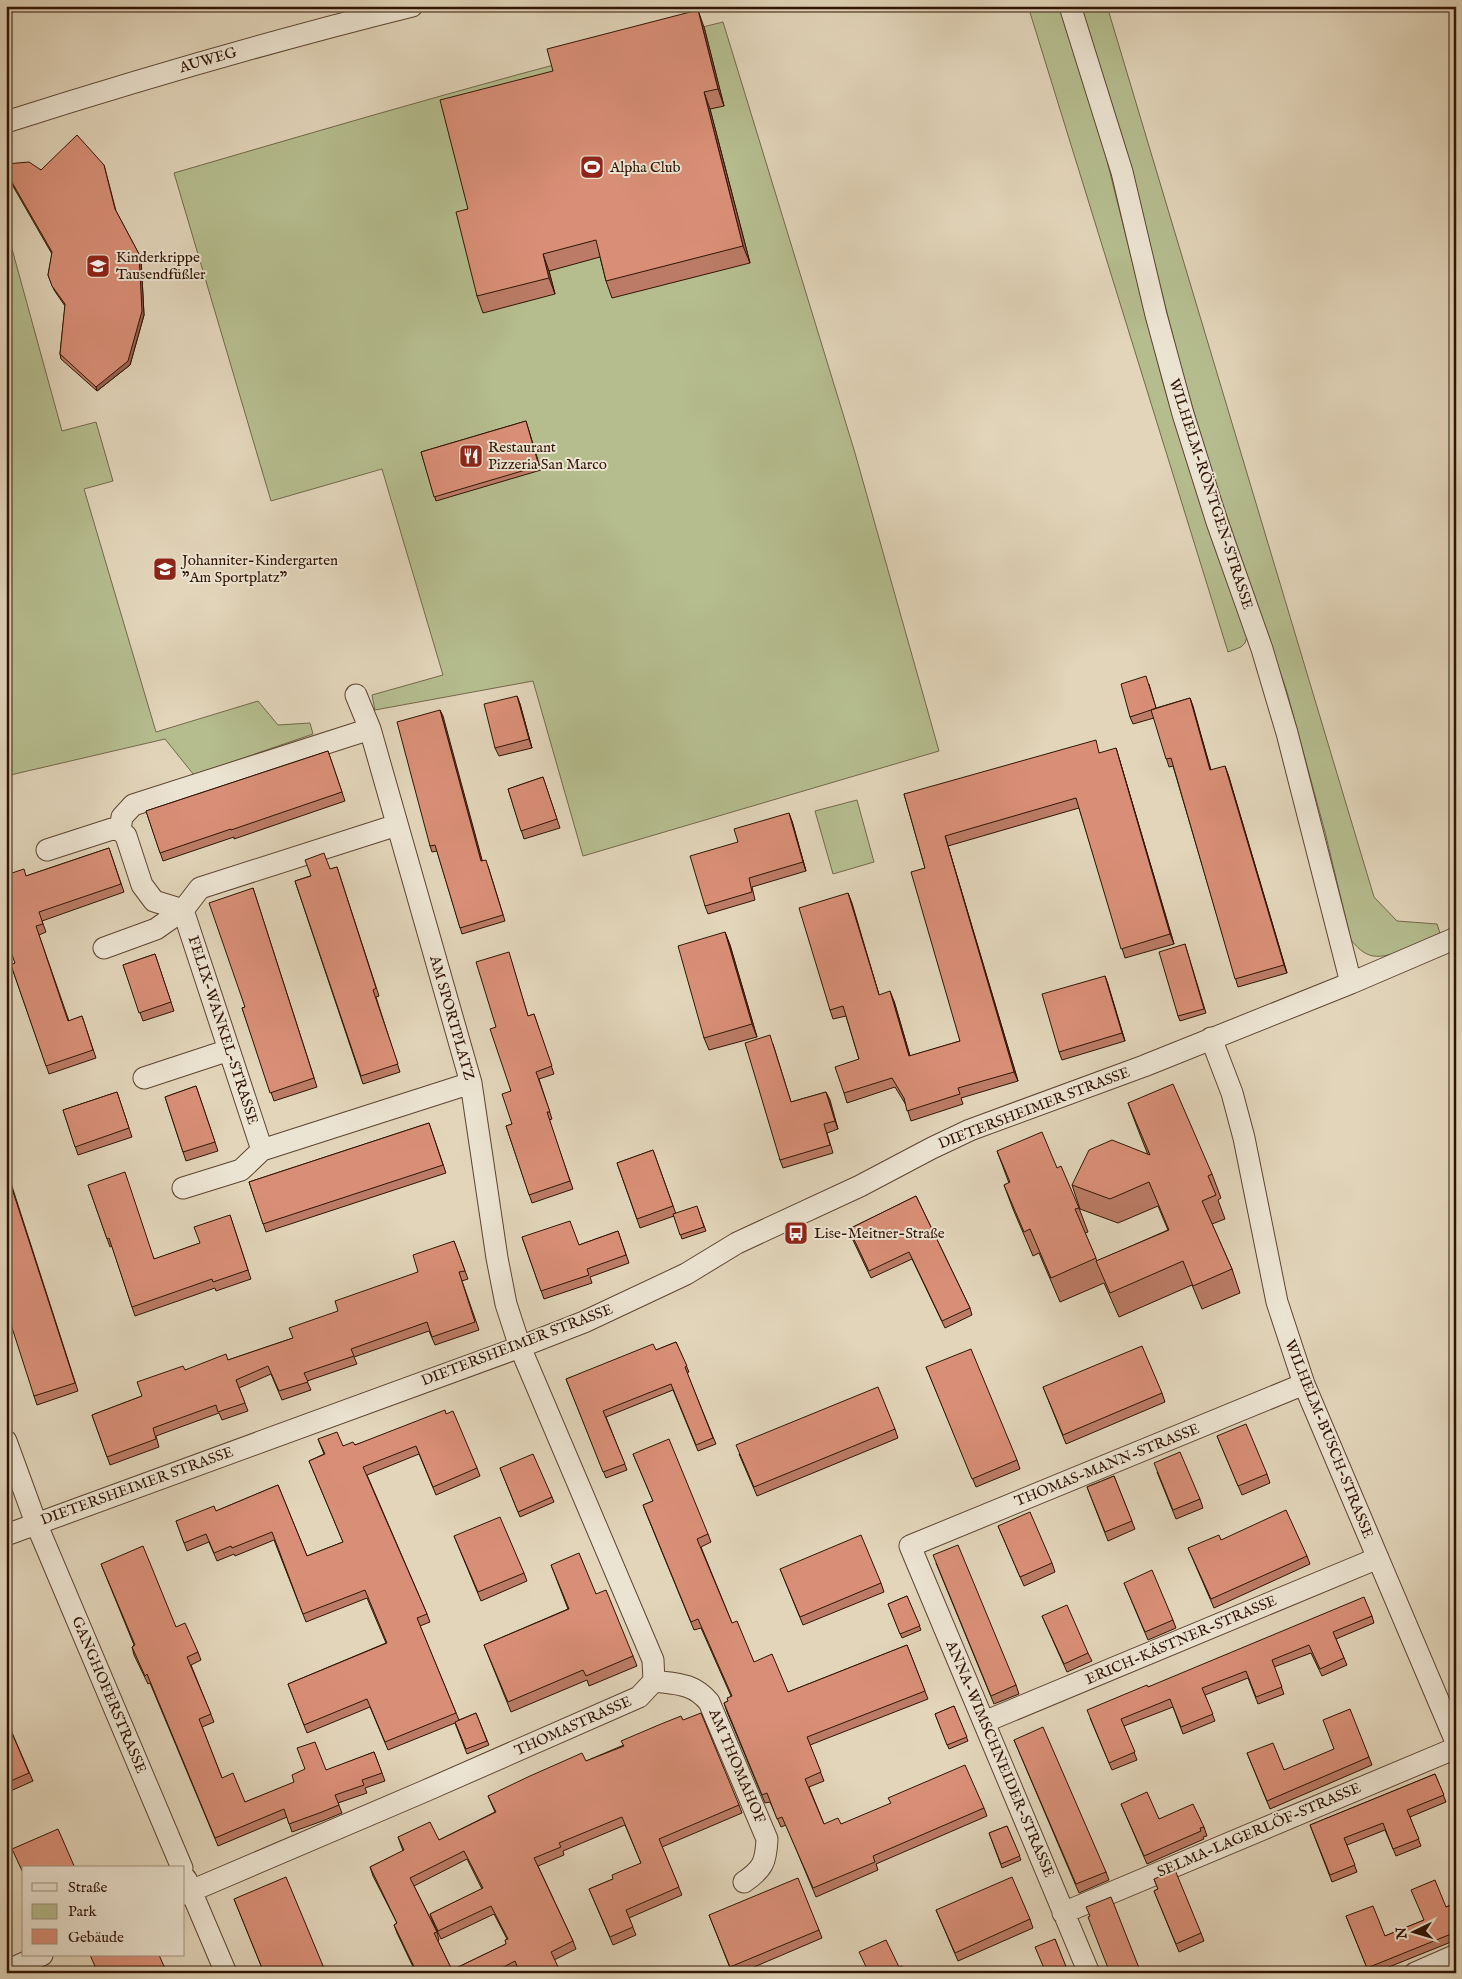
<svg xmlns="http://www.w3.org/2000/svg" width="1462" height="1979" font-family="'IM FELL English',serif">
<rect width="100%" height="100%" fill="#e2d5ba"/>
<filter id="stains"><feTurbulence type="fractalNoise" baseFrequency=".004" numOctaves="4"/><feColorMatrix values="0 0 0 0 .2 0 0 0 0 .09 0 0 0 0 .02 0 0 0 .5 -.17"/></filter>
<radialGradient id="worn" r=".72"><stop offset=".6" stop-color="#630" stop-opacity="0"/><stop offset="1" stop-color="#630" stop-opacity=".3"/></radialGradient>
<path fill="#b5bd8f" stroke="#73684a" d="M1028,6H1060L1103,145L1163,383L1177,429L1247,637L1245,643L1241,647L1228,652Z
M1081,6H1107L1374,897L1397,921L1437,924L1440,933C1423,941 1392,959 1373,956C1363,954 1357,947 1351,940L1325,832L1287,692L1211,469L1183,376L1124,143Z
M723,22L855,453L939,751L583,856L533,681L375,710L372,695L443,675L382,469L271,501L174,173C356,120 538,66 723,22Z
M6,227L62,431L96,422L113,481L84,489L156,732L258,701L278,725L310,723L313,734L194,775L165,739L6,776Z
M857,800L874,862L833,874L815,811Z"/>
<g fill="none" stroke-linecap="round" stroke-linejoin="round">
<g stroke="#5d4432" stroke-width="23">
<path id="street" d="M1070,6L1122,172L1156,315L1183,414L1217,522L1262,649L1287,733L1351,983
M6,122C141,79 275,40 412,6
M120,830L122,817L133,805L370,729
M47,850L112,829L120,830L126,836L142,885L154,901L183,910
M104,948L156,929L183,910
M1211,1038L1232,1093L1244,1138L1277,1302L1304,1384L1456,1742
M144,1078L229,1050
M262,1150L183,910L200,888L397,825
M183,1188L241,1170L262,1150L471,1083
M6,1441L36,1523L182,1868
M6,1535L520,1347L584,1322L686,1274L737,1243L860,1186L932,1148L970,1130L1144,1066L1351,983L1456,938
M654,1681C677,1684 693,1683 709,1702L767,1839C766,1862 763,1869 744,1882
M984,1722L1378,1558
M186,1879L226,1973
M184,1894L425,1791L639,1697L654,1681L653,1660L520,1347L506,1304L497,1258L471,1083L370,729L356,695
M1063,1913L1456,1748
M6,1971L42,1955
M1089,1973L910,1546L1304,1384
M1415,1973L1456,1955"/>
</g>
<use href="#street" stroke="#ece4d2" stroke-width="21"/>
</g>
<path fill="#bb7b66" stroke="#311404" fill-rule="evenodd" d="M704,27L724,106L710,109L750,263L612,298L606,281L600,257L549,271L555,294L483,313L477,296L468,209L553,71Z
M6,164L41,170L104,165L116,211L141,258L144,315L130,365L97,391L61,359L60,354L65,306L54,290L48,275L52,254L6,174Z
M526,421L541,470L436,501L421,452Z
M1149,684L1156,708L1190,698L1211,770L1228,774L1287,973L1238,987L1173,766L1169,767L1154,718L1133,724L1130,717Z
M517,696L520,704L532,748L499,756L495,748Z
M440,710L482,861L488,866L505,921L462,934L437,851L432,852L430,846Z
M328,751L345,801L234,839V837L163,861L146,811Z
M1100,753L1119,758L1174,944L1125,958L1079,808L948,846L1018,1081L961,1098L963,1104L911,1121L906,1105L895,1087L847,1103L844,1093L859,1059L846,1016L833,1019L830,1010L848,893L879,995L894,1001L910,1056L960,1041L925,868L904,794Z
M543,777L560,828L524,839L508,789Z
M792,821L806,871L752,887L755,900L708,914L705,906L738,842Z
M109,848L124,892L42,921L46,932L39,935L69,1021L82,1016L96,1058L49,1074L11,965L15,963L26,876Z
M337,867L379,996L376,997L400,1072L363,1084L295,881Z
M253,888L317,1087L274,1101L242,1008L245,1007Z
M725,932L730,945L757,1037L709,1050L704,1038Z
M1185,944L1206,1013L1180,1021L1178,1016Z
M155,954L174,1011L143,1021L123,965Z
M511,960L528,1016L534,1014L554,1074L539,1079L552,1119L549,1120L573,1189L532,1203L506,1126L512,1124L511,1091L496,1027Z
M1105,976L1125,1041L1062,1060L1059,1052Z
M773,1044L791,1102L826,1092L838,1129L827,1133L833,1153L783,1168L780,1160Z
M196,1086L218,1151L186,1161L165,1097Z
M117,1092L132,1137L78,1155L63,1110Z
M1128,1103L1212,1174L1221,1198L1218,1200L1225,1219L1212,1224L1232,1269L1240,1293L1202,1309L1192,1285L1119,1317L1104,1283L1060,1302L1039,1253L1033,1256L1013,1209L1004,1185L1009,1183L997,1151L1057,1168L1079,1208L1088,1232L1085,1233L1097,1261L1168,1230L1158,1206L1118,1223L1080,1209L1072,1185L1148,1155L1137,1127Z
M429,1123L446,1173L266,1232L249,1182Z
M653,1150L676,1214L697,1207L706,1231L682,1239L674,1216L640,1228L617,1163Z
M9,1177L78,1391L37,1405L34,1396Z
M88,1185L155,1259L200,1243L230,1215L251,1279L216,1291L215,1288L135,1316L112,1246L110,1247Z
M916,1196L970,1308L972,1315L945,1328L912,1259L871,1278L851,1236L849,1229Z
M618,1231L629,1263L590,1277L592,1283L544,1299L522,1237L579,1245Z
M454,1241L468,1279L462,1281L479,1330L435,1345L429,1331L354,1357L357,1364L307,1381L311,1390L282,1400L271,1374L239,1388L248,1411L222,1420L219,1413L156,1436L159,1447L110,1465L92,1415L142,1396L185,1370L228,1360L293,1338L338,1311L418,1272Z
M676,1342L689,1372L687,1373L716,1444L698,1451L673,1390L606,1417L627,1470L606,1478L566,1379L656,1350Z
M926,1367L1017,1460L1020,1469L976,1487Z
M1043,1387L1162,1393L1165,1402L1066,1444Z
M446,1414L477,1468L480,1476L436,1495L419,1454L367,1475L427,1614L430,1622L420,1626L459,1720L476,1713L489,1745L467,1754L455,1723L388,1750L370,1707L307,1733L288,1684L386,1643L367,1598L306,1622L274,1540L235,1556L234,1554L217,1561L209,1542L187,1551L176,1521L216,1511L278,1485L307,1556L343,1542L309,1461L324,1454L318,1439L343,1446L355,1445Z
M895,1429L898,1438L757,1496L739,1454Z
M1217,1436L1267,1474L1270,1483L1242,1495Z
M633,1454L708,1534L711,1542L701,1547L732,1623L754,1662L788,1692L907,1645L928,1699L810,1745L824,1781L809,1787L824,1824H841L984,1808L987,1816L876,1864L878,1870L816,1897L786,1825L781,1827L770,1802L765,1803L727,1712L724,1703L728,1701L731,1696L701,1628L694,1630L646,1513L643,1505L653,1501Z
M500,1468L552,1497L554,1502L520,1517Z
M1157,1472L1200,1499L1203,1508L1176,1519Z
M1114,1476L1135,1529L1108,1541L1087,1487Z
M998,1526L1052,1563L1055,1572L1024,1586Z
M454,1536L524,1573L527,1581L481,1601Z
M1221,1540L1307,1556L1310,1564L1214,1608L1188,1548Z
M936,1563L1016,1685L1019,1694L994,1704Z
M101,1564L176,1627L198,1652L201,1660L191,1665L214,1722L202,1727L222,1778L245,1802L374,1752L385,1781L365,1788L367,1793L338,1803L342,1813L325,1820L292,1832L287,1817L218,1846L150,1683L148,1684L134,1655L132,1647L134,1645Z
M551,1565L596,1594L633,1656L637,1666L589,1686L587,1680L511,1712L484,1645L568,1609Z
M780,1569L881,1583L884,1592L803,1625Z
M1124,1583L1173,1620L1176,1628L1148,1640Z
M907,1596L921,1630L902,1638L888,1604Z
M1042,1616L1088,1653L1092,1661L1067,1672Z
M1372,1616L1374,1623L1336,1639L1347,1665L1322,1676L1311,1653L1274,1667L1284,1694L1258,1704L1248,1678L1205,1695L1215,1721L1183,1734L1173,1707L1124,1726L1137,1760L1112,1770L1090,1718L1148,1687Z
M954,1706L968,1741L949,1749L935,1714Z
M6,1719L33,1781L6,1793Z
M683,1720L739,1805L742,1813L662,1847L682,1895L629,1918L636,1935L613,1945L589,1889L613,1879L641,1863L625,1825L563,1851L564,1855L538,1866L573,1941L576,1949L554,1960L561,1973H519L518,1969L511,1973H416L397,1933L394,1925L397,1923L373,1876L370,1867L403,1851L398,1837L439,1840L495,1812L488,1796L586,1761ZM467,1859L482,1889L430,1914L433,1922L441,1939L494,1914L507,1939L506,1944L452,1970L438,1941L439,1940L437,1932L414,1886Z
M1014,1740L1106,1872L1109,1880L1079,1893Z
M1247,1753L1284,1770L1369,1757L1372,1765L1270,1809Z
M1435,1774L1446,1802L1410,1817L1421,1846L1396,1856L1385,1830L1347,1845L1357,1872L1332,1882L1310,1825Z
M1121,1804L1159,1819L1204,1827L1207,1836L1203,1837L1204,1839L1147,1864Z
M1007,1826L1021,1860L1002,1868L989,1833Z
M1154,1879L1201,1933L1204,1941L1179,1952L1154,1891L1158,1889Z
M234,1899L326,1973H264Z
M1456,1903V1940L1374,1973H1369L1346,1916L1385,1936L1424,1920L1446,1907Z
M936,1910L1030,1919L1033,1928L958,1961Z
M709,1915L819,1930L822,1938L740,1973H732Z
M6,1918L12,1934L6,1936Z
M1055,1939L1068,1973H1046Z"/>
<path fill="#986453" stroke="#311404" d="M698,10L704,27L724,106L718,89Z
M704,92L710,109L750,263L743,246Z
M139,254L141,258L144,315L130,365L97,391L96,387Z
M543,254L549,271L555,294L549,278Z
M517,696L520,704L532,748L529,739Z
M1190,698L1193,706L1213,778L1210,770Z
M440,710L443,716L484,867L481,861Z
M1116,748L1119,758L1174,944L1170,934Z
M1225,766L1228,774L1287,973L1284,965Z
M789,813L792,821L806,871L803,862Z
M945,836L948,846L1018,1081L1014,1072Z
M848,893L852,903L882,1005L879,995Z
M725,932L730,945L757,1037L752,1024Z
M1105,976L1108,984L1125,1041L1122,1033Z
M890,991L894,1001L913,1066L909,1056Z
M826,1092L830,1100L838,1129L835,1121Z"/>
<path fill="#d98f77" stroke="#311404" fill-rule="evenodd" d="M698,10L718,89L704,92L743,246L606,281L596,240L543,254L549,278L477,296L456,212L468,209L440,100L553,71L547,49Z
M77,135L104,165L115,209L139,254L142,311L128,361L96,387L60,354L65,304L52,286L48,275L52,252L6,172V164L29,162L41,170Z
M526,421L539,466L434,497L421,452Z
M1146,676L1156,708L1151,710L1130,717L1121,684Z
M517,696L529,739L495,748L484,704Z
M1190,698L1210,770L1225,766L1284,965L1235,979L1171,758L1166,759L1151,710Z
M440,710L481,861L486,860L503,915L460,928L435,845L430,846L397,722Z
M1096,740L1099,753L1116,748L1170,934L1121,949L1076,798L945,836L1014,1072L958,1088L960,1094L907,1111L904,1098L892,1078L844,1093L835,1067L859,1059L843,1006L830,1010L799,908L848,893L879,995L890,991L909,1056L960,1041L911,872L925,868L904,794Z
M328,751L342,792L231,830V829L160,853L146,811Z
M543,777L557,819L521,831L508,789Z
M789,813L803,862L749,878L752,892L705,906L690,856L738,842L734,829Z
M109,848L121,884L39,912L43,924L36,926L68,1021L82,1016L93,1050L46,1066L11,965L15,963L6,939V875L24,869L26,876Z
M324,853L330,869L337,867L376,988L373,990L398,1064L361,1076L295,881L311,876L305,860Z
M253,888L314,1078L270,1093L242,1008L245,1007L209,903Z
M725,932L752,1024L704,1038L678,946Z
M1185,944L1204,1009L1178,1016L1159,952Z
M509,952L528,1016L534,1014L552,1066L536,1072L550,1112H547L570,1181L529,1195L506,1126L512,1124L502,1094L511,1091L490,1029L496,1027L476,962Z
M155,954L171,1002L139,1013L123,965Z
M1105,976L1122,1033L1059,1052L1042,994Z
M770,1035L791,1102L826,1092L835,1121L824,1124L830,1145L780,1160L745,1043Z
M1173,1084L1212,1174L1208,1176L1216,1195L1202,1201L1232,1269L1193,1286L1183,1261L1110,1293L1096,1261L1169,1230L1149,1182L1110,1199L1072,1185L1089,1150L1112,1140L1150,1155L1128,1103Z
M196,1086L215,1142L183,1152L165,1097Z
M117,1092L129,1128L75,1147L63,1110Z
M429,1123L443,1165L263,1224L249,1182Z
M1042,1132L1057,1168L1061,1166L1079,1208L1075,1209L1096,1258L1051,1278L1030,1229L1024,1232L1004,1185L1010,1182L997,1151Z
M653,1150L673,1206L637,1219L617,1163Z
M6,1170L75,1383L34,1396L6,1309Z
M125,1172L154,1259L200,1243L194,1227L230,1215L248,1270L213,1282L212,1279L132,1307L109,1238L107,1239L88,1185Z
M916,1196L970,1308L942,1321L909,1252L869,1271L849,1229Z
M697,1206L704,1227L680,1235L673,1214Z
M570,1221L579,1245L618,1231L626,1255L587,1269L589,1275L541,1291L522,1237Z
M454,1241L465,1271L459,1272L475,1322L432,1337L427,1322L351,1349L354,1356L304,1373L308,1382L279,1391L268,1366L236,1380L245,1403L218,1412L216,1405L153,1428L156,1439L107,1457L92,1415L142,1396L137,1382L183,1366L185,1370L226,1354L228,1360L293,1338L289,1328L338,1311L335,1301L418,1272L413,1255Z
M676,1342L687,1366L685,1367L713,1438L696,1445L671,1384L603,1411L625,1464L603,1472L566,1379L653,1344L656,1350Z
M1142,1346L1162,1393L1063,1435L1043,1387Z
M971,1349L1017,1460L972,1479L926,1367Z
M878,1387L895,1429L754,1487L736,1445Z
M445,1410L446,1414L453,1411L477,1468L433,1487L416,1446L363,1467L427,1614L417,1618L456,1713L385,1742L367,1699L304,1725L288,1684L387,1643L365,1590L303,1614L272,1532L232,1548L231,1546L214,1553L206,1534L184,1543L176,1521L214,1506L216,1511L278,1485L307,1556L343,1542L309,1461L325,1454L318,1439L337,1432L343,1446L353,1442L355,1445Z
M1246,1424L1267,1474L1238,1486L1217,1436Z
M669,1439L708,1534L697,1539L732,1623L737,1621L754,1662L772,1654L788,1692L907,1645L925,1691L807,1737L821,1772L805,1779L824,1824L838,1818L841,1824L891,1803L888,1798L965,1765L984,1808L873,1856L875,1862L813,1888L782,1817L777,1819L767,1793L762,1795L724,1703L728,1701L727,1698L732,1696L698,1619L691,1622L643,1505L653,1501L633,1454Z
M1180,1452L1200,1499L1173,1510L1154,1463Z
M533,1454L552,1497L518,1512L500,1468Z
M1114,1476L1132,1521L1105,1532L1087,1487Z
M1286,1510L1307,1556L1211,1599L1188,1548L1219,1535L1221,1540Z
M1030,1512L1052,1563L1020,1577L998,1526Z
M500,1517L524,1573L478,1592L454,1536Z
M861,1535L881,1583L800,1617L780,1569Z
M958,1545L1016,1685L991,1696L933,1555Z
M143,1546L176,1627L185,1623L198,1652L187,1657L211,1714L199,1719L222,1778L233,1773L245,1802L294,1782L292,1775L305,1769L297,1748L315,1742L326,1770L374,1752L382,1773L362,1780L364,1785L335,1795L339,1805L322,1812L289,1824L284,1809L215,1838L147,1674L145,1676L132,1647L135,1645L101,1564Z
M579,1553L596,1594L606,1590L633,1656L586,1676L583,1670L508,1702L484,1645L569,1609L551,1565Z
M1152,1570L1173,1620L1145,1632L1124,1583Z
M907,1596L920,1626L900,1634L888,1604Z
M1364,1597L1372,1616L1333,1632L1344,1658L1320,1669L1309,1645L1272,1660L1282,1687L1256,1697L1246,1671L1202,1688L1213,1714L1181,1727L1170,1699L1121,1719L1135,1752L1109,1763L1087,1710L1147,1685L1148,1687Z
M1067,1605L1088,1653L1064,1664L1042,1616Z
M954,1706L967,1737L947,1745L935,1714Z
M1350,1709L1369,1757L1267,1801L1247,1753L1273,1743L1284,1770L1334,1749L1323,1720Z
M476,1713L487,1741L466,1749L455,1722Z
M701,1713L739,1805L659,1839L679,1887L626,1910L633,1927L610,1937L589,1889L613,1879L612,1875L641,1863L622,1817L559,1843L561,1847L534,1858L573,1941L551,1952L561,1973H520L515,1961L492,1973H417L394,1925L397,1923L370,1867L404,1850L398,1837L430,1822L439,1840L496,1812L488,1796L530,1776L582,1753L586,1761L624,1746L621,1741L661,1724L681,1716L683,1720ZM464,1851L483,1888L430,1914L438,1931L491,1906L508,1939L505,1940L506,1944L452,1970L434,1933L437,1932L410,1878Z
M6,1719L29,1773L6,1783Z
M1043,1727L1106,1872L1076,1884L1014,1740Z
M1435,1774L1444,1795L1407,1810L1419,1839L1393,1849L1383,1823L1344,1838L1355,1865L1330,1875L1310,1825Z
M1147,1792L1159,1819L1193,1804L1204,1827L1200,1828L1201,1831L1144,1856L1121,1804Z
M1007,1826L1020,1856L1001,1864L989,1833Z
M58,1829L75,1868H24V1875L12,1849Z
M1175,1870L1201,1933L1176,1944L1154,1891L1158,1889L1154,1879Z
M286,1877L326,1973H264L234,1899Z
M1012,1877L1030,1919L955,1953L936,1910Z
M798,1878L819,1930L730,1967L709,1915Z
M1435,1880L1446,1907L1456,1903V1932L1367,1968L1346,1916L1373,1906L1385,1936L1424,1920L1411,1890Z
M1111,1897L1141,1973H1110L1088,1917L1090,1916L1086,1907Z
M6,1918L10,1926L6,1928Z
M1055,1939L1067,1969L1058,1973H1046L1035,1947Z
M886,1940L899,1967L902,1966L904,1973H869L859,1952Z
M90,1955H159L167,1973H98Z"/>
<defs>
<g id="stadium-square" transform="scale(1.25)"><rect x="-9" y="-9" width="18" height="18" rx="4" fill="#8f2418" stroke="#ece4d2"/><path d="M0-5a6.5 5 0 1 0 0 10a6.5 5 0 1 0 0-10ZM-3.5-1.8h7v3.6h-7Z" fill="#fff"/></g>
<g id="school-square" transform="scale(1.25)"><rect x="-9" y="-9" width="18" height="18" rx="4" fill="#8f2418" stroke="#ece4d2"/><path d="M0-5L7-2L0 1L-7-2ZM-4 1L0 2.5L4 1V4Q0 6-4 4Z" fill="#fff"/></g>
<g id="restaurant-square" transform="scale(1.25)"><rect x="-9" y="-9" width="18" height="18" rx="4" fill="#8f2418" stroke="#ece4d2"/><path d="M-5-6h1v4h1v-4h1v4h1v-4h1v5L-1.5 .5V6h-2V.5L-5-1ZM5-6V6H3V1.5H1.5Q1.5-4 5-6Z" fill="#fff"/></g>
<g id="bus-square" transform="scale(1.25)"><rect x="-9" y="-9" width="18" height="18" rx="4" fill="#8f2418" stroke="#ece4d2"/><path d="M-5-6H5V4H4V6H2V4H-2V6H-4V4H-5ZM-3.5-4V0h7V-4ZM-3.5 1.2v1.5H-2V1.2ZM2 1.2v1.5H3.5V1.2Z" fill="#fff"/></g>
</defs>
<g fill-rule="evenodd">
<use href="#stadium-square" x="592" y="167"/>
<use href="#school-square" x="98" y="266"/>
<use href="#restaurant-square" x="471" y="456"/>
<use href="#school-square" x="165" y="569"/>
<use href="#bus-square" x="796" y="1233"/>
</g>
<g text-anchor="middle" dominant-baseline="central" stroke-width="4" stroke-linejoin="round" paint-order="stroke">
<g font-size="15" fill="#311404" stroke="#ece4d2">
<text transform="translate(208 60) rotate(-16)">AUWEG</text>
<text transform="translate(1211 494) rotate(72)">WILHELM-RÖNTGEN-STRASSE</text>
<text transform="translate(452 1018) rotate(74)">AM SPORTPLATZ</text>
<text transform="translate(223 1030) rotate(72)">FELIX-WANKEL-STRASSE</text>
<text transform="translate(1034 1108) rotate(-21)">DIETERSHEIMER STRASSE</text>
<text transform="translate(517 1345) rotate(-21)">DIETERSHEIMER STRASSE</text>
<text transform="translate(1329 1439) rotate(68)">WILHELM-BUSCH-STRASSE</text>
<text transform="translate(1107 1465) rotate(-22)">THOMAS-MANN-STRASSE</text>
<text transform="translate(137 1486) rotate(-20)">DIETERSHEIMER STRASSE</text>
<text transform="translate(1181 1640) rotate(-23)">ERICH-KÄSTNER-STRASSE</text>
<text transform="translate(109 1695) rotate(67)">GANGHOFERSTRASSE</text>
<text transform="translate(573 1726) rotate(-24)">THOMASTRASSE</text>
<text transform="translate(1000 1759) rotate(67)">ANNA-WIMSCHNEIDER-STRASSE</text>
<text transform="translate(737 1766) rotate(67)">AM THOMAHOF</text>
<text transform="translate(1259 1830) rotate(-23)">SELMA-LAGERLÖF-STRASSE</text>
</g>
<g font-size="15" fill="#311404" stroke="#ece4d2" text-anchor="start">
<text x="610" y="167">Alpha Club</text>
<text x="116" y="257">Kinderkrippe<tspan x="116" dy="17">Tausendfüßler</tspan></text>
<text x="488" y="447">Restaurant<tspan x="488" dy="17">Pizzeria San Marco</tspan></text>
<text x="182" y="560">Johanniter-Kindergarten<tspan x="182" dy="17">"Am Sportplatz"</tspan></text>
<text x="814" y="1233">Lise-Meitner-Straße</text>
</g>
</g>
<rect width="1462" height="1979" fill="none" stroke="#e2d5ba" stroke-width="25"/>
<rect x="8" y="8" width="1447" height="1964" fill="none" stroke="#311404" stroke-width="2.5"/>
<rect x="12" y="12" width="1437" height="1954" fill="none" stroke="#311404"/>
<rect x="22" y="1866" width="162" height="90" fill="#ece4d2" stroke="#a19180"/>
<rect x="32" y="1883" width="25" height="8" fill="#ece4d2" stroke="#a19180"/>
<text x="68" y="1892" font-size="15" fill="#311404">Straße</text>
<rect x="32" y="1904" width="25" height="15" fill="#b5bd8f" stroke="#a19180"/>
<text x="68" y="1916" font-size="15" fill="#311404">Park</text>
<rect x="32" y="1929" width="25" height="15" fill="#d98f77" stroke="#a19180"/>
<text x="68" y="1942" font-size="15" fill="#311404">Gebäude</text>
<g transform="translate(1414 1932) rotate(265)" stroke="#ece4d2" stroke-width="4" paint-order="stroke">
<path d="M0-4L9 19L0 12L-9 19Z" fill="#311404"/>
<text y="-8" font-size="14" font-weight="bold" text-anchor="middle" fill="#311404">N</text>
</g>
<rect width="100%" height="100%" filter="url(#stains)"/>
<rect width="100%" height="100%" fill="url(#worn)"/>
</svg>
